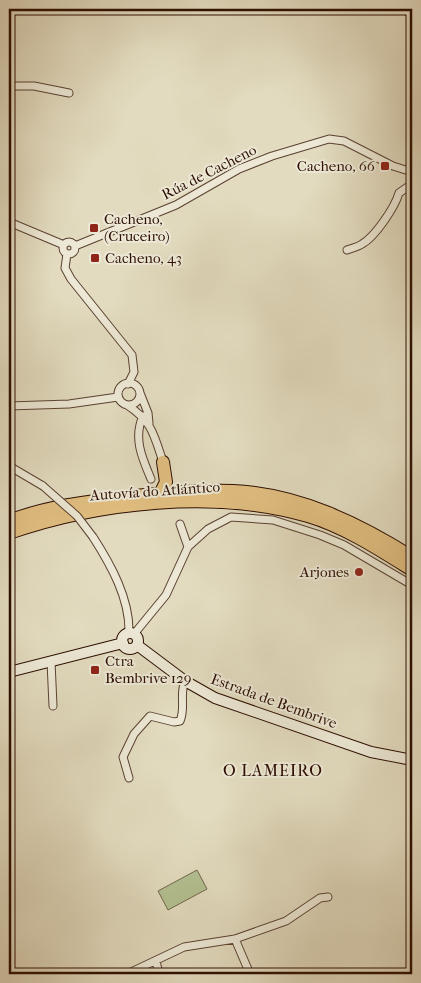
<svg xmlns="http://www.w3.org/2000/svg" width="421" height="983" font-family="'IM FELL French Canon',serif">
<rect width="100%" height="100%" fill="#e2dbbf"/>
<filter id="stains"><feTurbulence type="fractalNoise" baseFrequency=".004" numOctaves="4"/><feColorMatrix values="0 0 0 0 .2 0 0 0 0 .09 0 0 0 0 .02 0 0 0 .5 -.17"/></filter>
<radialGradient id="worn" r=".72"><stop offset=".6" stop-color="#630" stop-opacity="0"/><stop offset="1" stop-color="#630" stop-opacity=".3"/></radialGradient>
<path fill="#b3c092" stroke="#70674a" d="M197,870L207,889L168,910L158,891Z"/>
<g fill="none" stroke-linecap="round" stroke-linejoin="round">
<path stroke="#6b766d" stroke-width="2.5" d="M399,9L412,20"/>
<g stroke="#5a4131" stroke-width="9">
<path id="street" d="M9,86H34L69,93
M9,222L64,245
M63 248a6 6 0 1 1 12 0a6 6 0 1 1-12 0Z
M75,246L176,205L239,169L272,156L329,139L344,141L393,166L412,172
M347,250C352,248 358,247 362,244C375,237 395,207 399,193L412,184
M67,254L65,268L71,279L132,355L134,372L128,384
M118 394a11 11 0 1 1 22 0a11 11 0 1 1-22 0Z
M140,393L148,413L149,423
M127,405C152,421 154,435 163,462
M9,406L69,404L118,397
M143,416C133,438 142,458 151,479
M9,466L43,486
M180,524L188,547
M93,537C111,565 130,599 129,633
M134,634L166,595L188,547L208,529L231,517L273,520L320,535L344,545L412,585
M51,661L53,706
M129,778L123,757L134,734L150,716L174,722L180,721C186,708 179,694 185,681
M235,939L250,974
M156,961L159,974
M127,974L184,947L235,939L286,921L320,898L328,897"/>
</g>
<g stroke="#2d0e02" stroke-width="12">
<path id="secondary" d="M122 641a8 8 0 1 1 16 0a8 8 0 1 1-16 0Z
M137,645L185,681L215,698L371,752L412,760
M9,672L123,643"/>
</g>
<g stroke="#2d0e02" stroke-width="14">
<path id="highway" d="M160,494L166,482L163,462
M9,521C47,506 87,502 127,497C162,493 197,490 233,491C298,494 358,523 412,557
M9,533C99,502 215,489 308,516C345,527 380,550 412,570"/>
</g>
<use href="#street" stroke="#ece8d5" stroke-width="7"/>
<use href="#secondary" stroke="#ece8d5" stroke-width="10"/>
<use href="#highway" stroke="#e1be80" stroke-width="12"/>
<g stroke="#5a4131" stroke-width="9" stroke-linecap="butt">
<path id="street-bridge" d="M43,486L77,516L93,537"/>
</g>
<use href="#street-bridge" stroke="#ece8d5" stroke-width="7"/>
</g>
<g fill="#8f2418" stroke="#ece8d5" stroke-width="2">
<rect x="380" y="161" width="10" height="10" rx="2.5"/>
<rect x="89" y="223" width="10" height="10" rx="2.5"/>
<rect x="90" y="253" width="10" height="10" rx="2.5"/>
<circle cx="359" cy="572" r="5"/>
<rect x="90" y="665" width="10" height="10" rx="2.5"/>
</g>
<g text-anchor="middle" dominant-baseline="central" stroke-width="4" stroke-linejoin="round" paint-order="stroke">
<g font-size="15" fill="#2d0e02" stroke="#ece8d5" text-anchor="start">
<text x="375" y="166" text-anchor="end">Cacheno, 66</text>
<text x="104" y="219">Cacheno,<tspan x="104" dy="17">(Cruceiro)</tspan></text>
<text x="105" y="258">Cacheno, 43</text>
<text x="349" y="572" text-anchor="end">Arjones</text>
<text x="105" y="661">Ctra<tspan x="105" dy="17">Bembrive 129</tspan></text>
</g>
<g font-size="15" fill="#2d0e02" stroke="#ece8d5">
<text transform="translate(209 172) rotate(-27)">Rúa de Cacheno</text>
<text transform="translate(155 491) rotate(-4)">Autovía do Atlántico</text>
<text transform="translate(274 701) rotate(20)">Estrada de Bembrive</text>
</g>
<g font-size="16" letter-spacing="1" fill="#2d0e02" stroke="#ece8d5">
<text x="273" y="770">O LAMEIRO</text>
</g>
</g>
<rect width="421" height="983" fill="none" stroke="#e2dbbf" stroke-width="30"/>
<rect x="10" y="10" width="401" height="963" fill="none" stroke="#2d0e02" stroke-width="2.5"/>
<rect x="15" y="15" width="391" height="953" fill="none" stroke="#2d0e02"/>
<rect width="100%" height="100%" filter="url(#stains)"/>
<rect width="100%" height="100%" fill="url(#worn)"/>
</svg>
